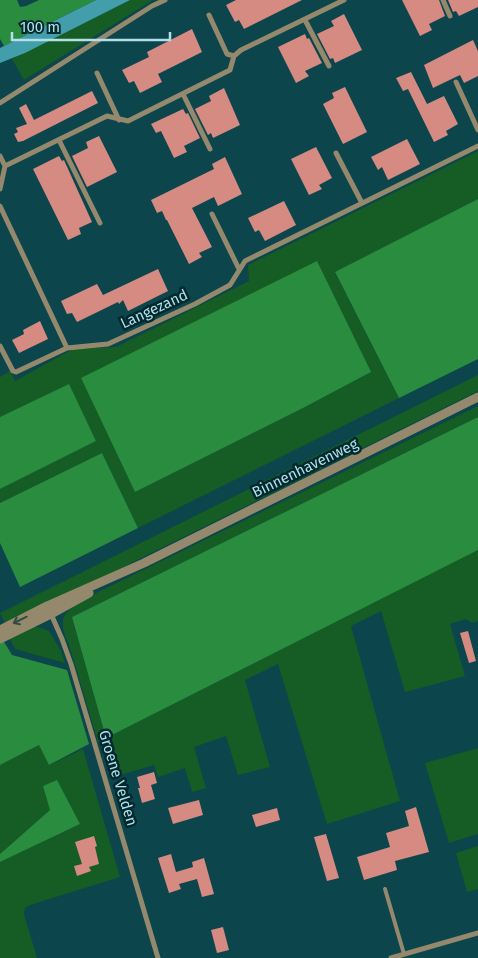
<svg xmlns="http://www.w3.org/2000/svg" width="478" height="958" font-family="'Fira Sans',sans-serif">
<rect width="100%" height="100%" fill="#0c454c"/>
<path fill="#155d25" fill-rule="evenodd" d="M130,0H153L24,80L12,59Z
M478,151V199L335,273L399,398L138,528L102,453L0,503V489L96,441L69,385L0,417V377L10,371L15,381L73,349L116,347L249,281L248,265ZM371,372L303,408L135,492L81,378Z
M478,375V391L6,625L0,613Z
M478,406V417L72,617L106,738L478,550V621L472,623L466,619L450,624L465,676L405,692L381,611L351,626L400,801L327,824L278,664L245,680L270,767L238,775L226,736L194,747L206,788L192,792L185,768L158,777L154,765L117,776L106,739L98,742L69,645C55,614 66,612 90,596Z
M35,626L49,631L61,651L65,663L15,649L9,637Z
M39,745L50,765L83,749L120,877L30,905L25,908L24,914L37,958H0V862L80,824L50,810L0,854V765Z
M478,748V834L449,843L425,763Z
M478,846V889L467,892L456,853Z"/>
<path fill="#2a8c3e" d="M0,0H17L20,7L26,6L39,0H96L4,46L0,39Z
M478,199V359L399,398L335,272Z
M317,261L371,372L303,408L135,492L81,378Z
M69,384L96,441L0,489V417Z
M478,417V550L106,738L72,617Z
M102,453L138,528L20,587L0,543V503Z
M3,640L12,655L67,670L89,744L49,765L39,745L0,765V642Z
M57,780L80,824L0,862V854L50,810L43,786Z"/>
<path fill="#429eaa" d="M96,0H130L25,53L0,63V48Z"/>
<path fill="#d58a82" d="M236,0H302L244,29L239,20L235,22L226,5Z
M402,0H439L445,16L429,24L432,30L420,36Z
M448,0H478V7L459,16L456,11L453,12Z
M344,14L362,50L335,63L333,58L330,59L317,34L334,26L331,21Z
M192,29L202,52L158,74L162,82L140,93L134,81L129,83L122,70L149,57L147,52Z
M305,34L307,39L309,38L322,63L305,71L309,76L296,83L278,47Z
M473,40L478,51V76L464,83L460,75L433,88L424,65Z
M411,72L427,104L444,96L458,124L446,131L448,135L434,142L408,89L403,91L396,78Z
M345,87L367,132L343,144L323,104L334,98L332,93Z
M224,88L240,125L213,138L211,133L208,135L195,109L211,101L209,96Z
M92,91L98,103L23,141L18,142L14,134L18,132L16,128L27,124L19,108L26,104L34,120Z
M183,109L186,114L188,113L200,138L184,146L187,152L174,158L161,131L156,133L151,124Z
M99,136L117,172L87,187L72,156L88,148L86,142Z
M407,139L420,164L388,180L382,167L378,170L371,157Z
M316,147L332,178L319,185L322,189L309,195L291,159Z
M59,156L62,161L64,160L92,222L79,228L81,234L68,240L33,169Z
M225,157L242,194L218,206L214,197L192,208L212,247L199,253L202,257L189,264L167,220H166L162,211L157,213L151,200L214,169L212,164Z
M284,201L296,225L265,241L259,230L255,232L248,218Z
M158,269L168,291L128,311L123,300L119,304L118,302L77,322L72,313L67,314L61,301L97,284L103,295Z
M40,321L48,339L19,353L12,340L24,334L23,330Z
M468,631L476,661L469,663L460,633Z
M154,772L157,783L151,785L155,799L142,803L138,788H140L137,777Z
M199,800L203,815L173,824L168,808Z
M416,807L429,852L395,861L397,870L364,880L357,857L390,847L386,833L409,826L405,811Z
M277,808L280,820L256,827L252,815Z
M326,834L339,878L327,881L314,837Z
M94,836L97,846L95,847L99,864L89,867L91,871L77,876L74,866L82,864L75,842Z
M171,854L176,872L193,867L192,862L204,858L214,894L202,897L197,879L179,884L181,889L169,893L158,858Z
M223,927L229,950L217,953L211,930Z"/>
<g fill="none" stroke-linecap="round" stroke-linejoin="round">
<path stroke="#95896d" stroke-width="4" d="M385,889L404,954"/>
<path stroke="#95896d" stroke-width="5" d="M443,0L450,16
M209,15L227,54L234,56
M305,20L329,66
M97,73L119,120
M456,82L478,130
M183,94L210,149
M0,103L152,6L165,0
M59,140L100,223
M336,153L362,203
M0,156L5,166L0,189
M5,166L107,116L128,121L230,70L234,56L241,50L344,0
M0,206L67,348
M212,214L239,269
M0,346L13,371L16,372L67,348L108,344L195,304L230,285L245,261L478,146
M51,614L62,639L71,664L158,958
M391,958L478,933"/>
<path stroke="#95896d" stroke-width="9" d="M0,630L47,606L144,563L478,397
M0,639L51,614L89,593"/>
</g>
<defs><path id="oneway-shaft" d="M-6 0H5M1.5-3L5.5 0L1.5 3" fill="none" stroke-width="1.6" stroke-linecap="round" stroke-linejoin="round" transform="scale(1.25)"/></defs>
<use stroke="#344b45" href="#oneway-shaft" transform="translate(20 620) rotate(154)"/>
<g text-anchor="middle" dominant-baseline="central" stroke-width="5" stroke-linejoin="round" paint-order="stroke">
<g font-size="15" fill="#b3dfe6" stroke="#002a2f">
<text transform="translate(154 309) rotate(-25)">Langezand</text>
<text transform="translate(305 468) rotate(-26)">Binnenhavenweg</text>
<text transform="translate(118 778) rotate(73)">Groene Velden</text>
</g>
</g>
<path d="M12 32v8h158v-8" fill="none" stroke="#b3dfe6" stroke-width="2.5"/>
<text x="20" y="32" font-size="15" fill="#b3dfe6" stroke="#002a2f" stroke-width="4" paint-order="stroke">100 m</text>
</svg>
